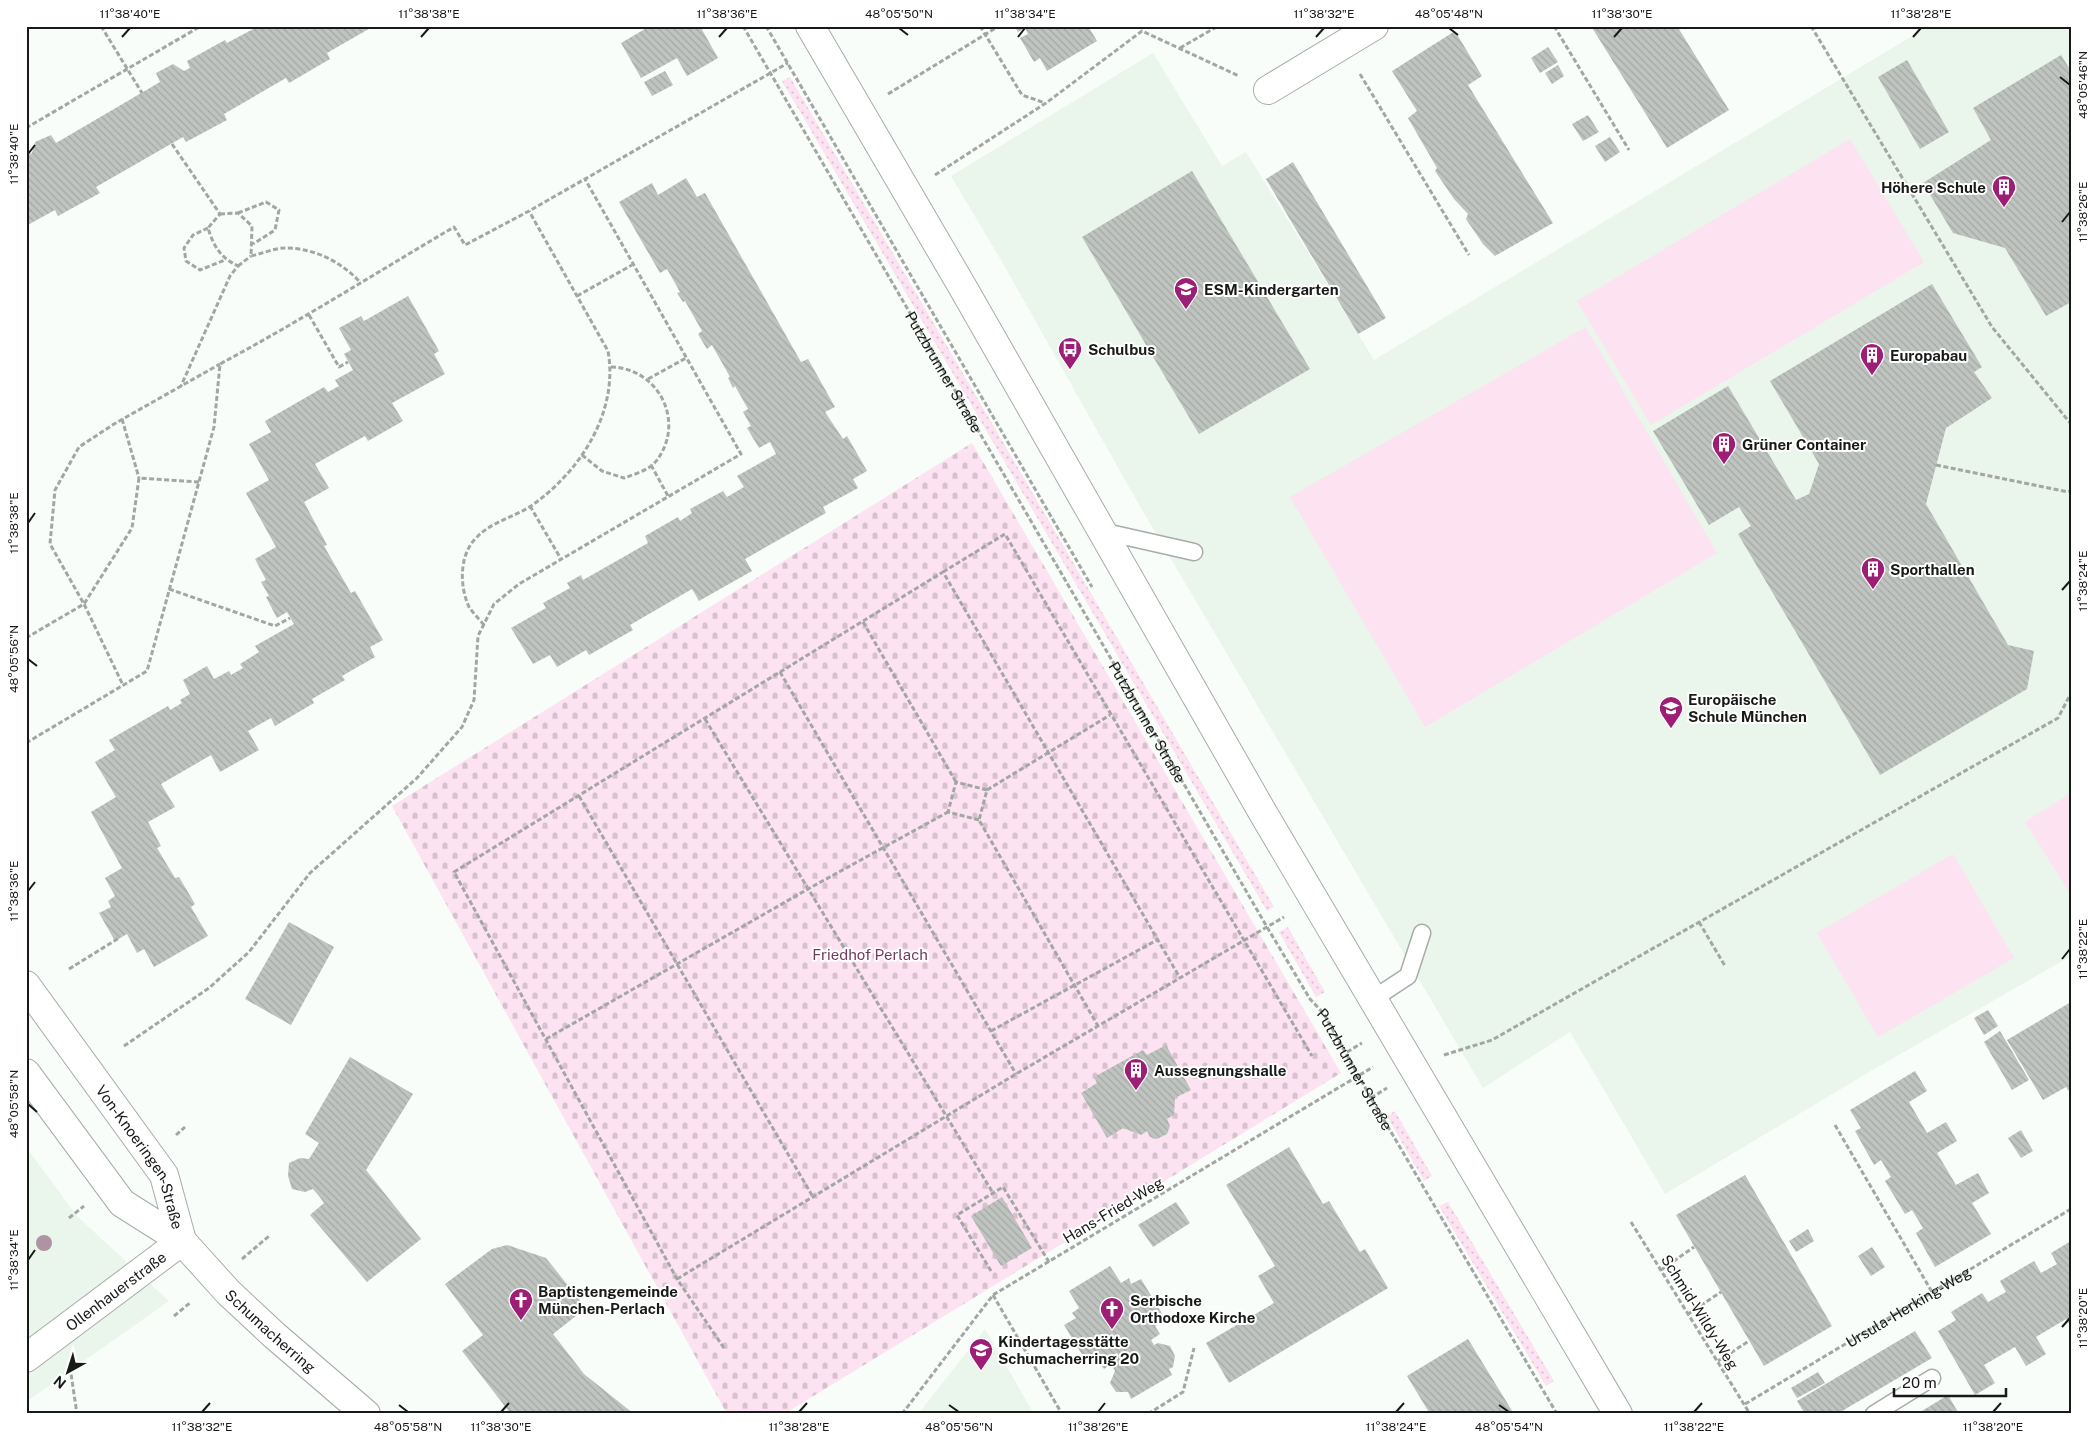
<svg xmlns="http://www.w3.org/2000/svg" width="2097" height="1440" font-family="'Public Sans',sans-serif">
<defs>
<pattern id="green-dots" width="8" height="8" patternUnits="userSpaceOnUse" patternTransform="scale(1.25)"><rect width="8" height="8" fill="#fde2f1"/><path d="M2 2h.1M6 6h.1" fill="none" stroke="#d8c1ce" stroke-width="1.8" stroke-linecap="round"/></pattern>
<pattern id="cemetery-stones" width="16" height="16" patternUnits="userSpaceOnUse" patternTransform="scale(1.25)"><rect width="16" height="16" fill="#fde2f1"/><path d="M2 7V4a2 2 0 0 1 4 0v3zM10 15v-3a2 2 0 0 1 4 0v3z" fill="#d8c1ce"/></pattern>
<pattern id="building-back-hatch" width="6" height="6" patternUnits="userSpaceOnUse" patternTransform="scale(1.25)"><rect width="6" height="6" fill="#bfc4c0"/><path d="M-1 5l2 2M0 0l6 6M5-1l2 2" fill="none" stroke="#a3a8a4"/></pattern>
</defs>
<rect width="100%" height="100%" fill="#f8fdf9"/>
<path fill="#eaf5eb" d="M1929,26H2071V956L1864,1075L1665,1194L1570,1032L1483,1088L1138,503L1001,260L951,176L1153,53L1222,166L1246,152L1374,360Z
M26,1147L77,1216L169,1301L26,1402Z
M985,1329L1034,1414H918Z"/>
<path fill="url(#green-dots)" d="M790,77L1274,907L1267,911L782,81Z
M1288,927L1325,992L1316,997L1279,932Z
M1395,1111L1432,1176L1424,1181L1387,1116Z
M1448,1202L1554,1381L1546,1386L1439,1206Z"/>
<path fill="url(#cemetery-stones)" d="M972,443L1341,1073L784,1414H727L392,806Z"/>
<path fill="#fde2f1" d="M1850,139L1924,262L1651,425L1577,301Z
M1586,327L1717,553L1425,727L1290,497Z
M2071,793V895L2025,822Z
M1953,854L2014,958L1878,1037L1817,933Z"/>
<path fill="url(#building-back-hatch)" d="M259,26H374L327,53L330,59L289,83L286,78L224,114L227,120L186,142L183,137L96,187L100,193L58,216L55,210L26,226V152L28,155L32,153L35,142L51,135L56,143L160,82L156,73L173,64L184,71L190,68L187,61L225,40L227,43Z
M650,26H700L718,58L687,76L677,58L641,78L621,43Z
M1014,26H1088L1097,41L1047,71L1040,58L1034,62L1020,38L1028,34L1025,28L1018,32Z
M1591,26H1677L1729,110L1667,148Z
M1455,31L1482,76L1468,85L1553,223L1495,256L1483,244L1466,219L1468,214L1454,199L1435,171L1437,168L1408,118L1417,111L1392,71Z
M1548,47L1558,62L1540,73L1531,58Z
M2061,55L2071,71V302L2046,316L2005,248L1953,233L1923,183L1991,140L1973,108Z
M1907,60L1949,132L1920,149L1878,77Z
M1558,65L1564,76L1552,84L1545,73Z
M665,71L673,85L652,96L644,82Z
M1588,115L1599,132L1583,141L1572,124Z
M1610,137L1620,152L1605,162L1595,146Z
M1293,162L1386,318L1358,334L1266,179Z
M1192,171L1310,369L1199,434L1082,237Z
M686,178L697,197L705,193L801,362L808,359L835,407L825,412L843,439L847,436L867,471L853,479L858,488L823,507L826,513L745,559L752,571L699,601L692,589L630,625L633,630L589,655L586,650L557,667L550,655L533,664L511,628L546,608L543,603L570,588L567,583L581,575L583,580L648,543L645,536L678,517L680,521L692,513L690,509L723,491L727,497L744,487L737,476L776,454L770,442L759,448L747,428L751,426L743,412L748,409L735,386L733,388L728,378L730,377L712,345L707,349L702,341L698,334L702,331L685,301L683,302L677,293L680,292L667,269L660,273L619,202L652,183L658,195Z
M1932,284L1982,367L1974,372L1992,398L1946,428L1926,504L2008,645L2034,651L2027,689L1880,775L1738,534L1751,526L1739,507L1709,525L1653,431L1728,386L1796,500L1809,494L1819,464L1770,381Z
M408,296L439,351L434,354L445,374L392,403L403,421L368,441L365,436L315,464L329,488L304,502L327,545L324,546L351,593L355,591L383,640L370,647L375,657L342,676L345,680L312,699L314,703L275,726L271,718L248,731L259,750L220,772L211,755L161,784L175,807L148,822L161,846L157,848L175,878L179,877L195,904L191,907L208,936L154,967L144,949L137,953L127,934L115,941L99,913L111,907L108,901L115,896L105,878L122,868L91,812L116,797L95,762L115,750L109,740L168,706L170,710L182,703L180,700L190,694L183,680L207,666L214,679L229,671L231,675L243,668L240,664L259,652L255,646L294,624L287,612L277,618L266,597L269,596L261,582L266,580L255,559L276,547L246,493L269,480L249,444L271,432L265,421L324,387L328,392L339,386L335,380L353,370L344,354L351,350L339,328L361,316L364,321Z
M289,922L334,947L291,1025L245,999Z
M2071,1002V1094L2066,1087L2043,1100L2007,1040Z
M1988,1010L1998,1026L1984,1035L1974,1018Z
M2000,1031L2029,1080L2012,1090L1984,1042Z
M1166,1045L1191,1090L1175,1098L1174,1115L1167,1119L1170,1126L1167,1134L1157,1139L1150,1137L1147,1131L1141,1135L1123,1128L1107,1138L1081,1093L1097,1083L1094,1077L1143,1050L1147,1055Z
M350,1057L413,1094L366,1170L421,1239L367,1282L310,1215L324,1203L319,1196L313,1189L305,1192L292,1189L288,1176L289,1163L300,1158L309,1159L319,1143L305,1134Z
M1915,1071L1927,1091L1909,1102L1927,1133L1946,1122L1957,1141L1937,1153L1956,1185L1978,1173L1989,1193L1972,1203L1991,1234L1935,1267L1916,1233L1923,1228L1912,1210L1905,1214L1885,1181L1891,1177L1881,1160L1874,1165L1855,1131L1861,1128L1850,1110Z
M2021,1130L2033,1151L2021,1158L2008,1138Z
M1289,1147L1323,1204L1329,1201L1360,1252L1365,1249L1388,1288L1229,1383L1206,1343L1274,1303L1258,1276L1275,1266L1226,1185Z
M1745,1175L1832,1326L1764,1366L1676,1215Z
M1002,1197L1032,1248L1001,1266L971,1216Z
M1176,1202L1190,1223L1153,1247L1138,1225Z
M1808,1229L1814,1241L1796,1252L1789,1241Z
M2071,1241V1327L2066,1319L2036,1337L2046,1354L2026,1366L2015,1347L1984,1365L1995,1383L1975,1395L1938,1331L1956,1320L1951,1312L1982,1293L1988,1302L2006,1292L2000,1281L2034,1261L2041,1273L2057,1264L2051,1253Z
M507,1245L546,1258L586,1308L553,1334L584,1374L634,1414H511L462,1351L483,1335L445,1284L492,1249Z
M1872,1247L1885,1267L1871,1276L1858,1256Z
M1110,1266L1121,1283L1129,1278L1131,1284L1141,1279L1166,1320L1155,1326L1160,1334L1151,1340L1154,1345L1158,1343L1170,1346L1175,1356L1173,1367L1169,1369L1172,1375L1131,1399L1128,1392H1116L1110,1383L1115,1371L1111,1364L1104,1369L1098,1361L1089,1366L1064,1325L1076,1318L1072,1313L1079,1308L1069,1291Z
M1915,1331L1932,1358L1837,1414H1805L1797,1401Z
M1468,1339L1514,1414H1430L1407,1376Z
M1818,1372L1825,1383L1797,1398L1791,1388Z
M1948,1395L1959,1414H1917Z"/>
<g fill="none" stroke-linecap="round" stroke-linejoin="round">
<g stroke="#a8aca8" stroke-width="19">
<path id="service" d="M1101,531L1194,552
M1373,999L1408,976L1422,933
M1874,1414L1932,1378"/>
</g>
<g stroke="#a8aca8" stroke-width="30">
<g id="minor">
<path d="M1268,90L1374,26"/>
<path id="s3" d="M26,985L164,1175L182,1241"/>
<path id="s4" d="M26,1073L122,1203L182,1241L228,1292L274,1335L366,1414"/>
<path id="s5" d="M26,1358L182,1241"/>
</g>
</g>
<g stroke="#a8aca8" stroke-width="30">
<path id="secondary" d="M810,26L962,286L1263,813L1618,1414"/>
</g>
<g stroke="#a3a7a4" stroke-width="3" stroke-dasharray="5 2.5" stroke-linecap="butt">
<path d="M101,26L142,93"/>
<path id="s1" d="M743,26L1267,927L1310,999L1324,1014L1371,1098L1557,1414"/>
<path d="M766,26L1092,587"/>
<path d="M980,26L1022,95L1045,103"/>
<path d="M1554,26L1629,150"/>
<path d="M1811,26L1992,327L2071,424"/>
<path d="M1180,48L1218,26"/>
<path d="M1360,74L1469,255"/>
<path d="M888,94L999,26"/>
<path d="M26,128L201,26"/>
<path d="M172,144L220,214L208,228C214,247 220,257 238,266L230,276L181,386"/>
<path d="M935,175L1046,103L1142,31L1239,76"/>
<path d="M238,213L266,202L279,210L275,230L253,244"/>
<path d="M220,214L238,213L252,226L251,256C261,254 274,248 285,248C314,248 340,261 360,282"/>
<path d="M208,228L193,235L184,248L186,261L200,270L225,260"/>
<path d="M238,266L251,256"/>
<path d="M577,296L632,265"/>
<path d="M309,315L339,367L348,362"/>
<path d="M648,379L686,358"/>
<path d="M122,419L139,478"/>
<path d="M582,455L602,471L624,478C635,474 650,470 657,460C686,421 658,368 611,367"/>
<path d="M651,465L668,496"/>
<path d="M1936,465L2068,492L2071,491"/>
<path d="M199,482L139,478L132,528L84,604L50,544L55,490L79,447L114,424L220,364"/>
<path d="M530,506L561,559"/>
<path d="M943,572L1005,534L1312,1056"/>
<path d="M169,589L275,626L290,618"/>
<path d="M863,622L956,782"/>
<path d="M484,625C479,619 473,613 469,607C459,585 459,553 478,536C492,522 514,517 531,506C580,472 619,412 608,351L529,211"/>
<path d="M26,638L84,604L123,685"/>
<path d="M780,672L1016,1074"/>
<path d="M705,719L993,1193"/>
<path d="M26,743L147,671L214,427L220,364C300,321 376,273 454,227L465,245L529,211L788,63"/>
<path d="M987,790L1110,715"/>
<path d="M579,796L813,1197"/>
<path d="M979,820L948,812L956,782L987,790L979,820L1098,1026"/>
<path d="M1699,922L1725,966"/>
<path d="M69,969L119,938"/>
<path d="M991,1031L1157,940"/>
<path d="M546,1039L808,889L948,812"/>
<path d="M124,1046L209,988L249,952L310,873L417,778L462,727L474,700L478,636L494,604L519,584L741,454L585,179"/>
<path d="M1347,1052L1362,1043"/>
<path d="M1444,1055L1492,1040L2058,718L2071,693"/>
<path d="M1371,1098L1387,1088"/>
<path d="M1835,1125L1932,1292"/>
<path d="M176,1135L185,1127"/>
<path d="M69,1218L84,1206"/>
<path d="M1631,1222L1750,1414"/>
<path d="M242,1259L269,1236"/>
<path d="M1661,1270L1694,1247"/>
<path d="M991,1271L957,1215L1003,1187L1049,1262"/>
<path d="M677,1279L1016,1074L1284,917"/>
<path d="M993,1295L1062,1414"/>
<path d="M1688,1314L1721,1292"/>
<path d="M174,1316L191,1302"/>
<path d="M724,1348L677,1279L454,872L943,572L1180,978"/>
<path d="M1718,1361L1749,1341"/>
<path d="M70,1367L77,1414"/>
<path id="s2" d="M1745,1404L2071,1209"/>
<path d="M902,1414L993,1295L1373,1067"/>
<path d="M1148,1414L1183,1392L1194,1348"/>
</g>
<use href="#service" stroke="#fff" stroke-width="16"/>
<use href="#minor" stroke="#fff" stroke-width="28"/>
<use href="#secondary" stroke="#fff" stroke-width="28"/>
</g>
<circle fill="#af93a3" cx="44" cy="1243" r="8"/>
<path fill="none" stroke="#181a18" stroke-width="2" d="M899,28L908,35M1449,28L1458,35M122,37L130,28M421,37L429,28M719,37L727,28M1018,37L1025,28M1316,37L1324,28M1614,37L1622,28M1913,37L1921,28M2060,77L2070,85M28,154L35,145M2062,222L2070,212M28,523L35,513M2062,590L2070,581M28,659L37,666M28,891L35,882M2062,959L2070,949M28,1104L37,1112M28,1260L35,1250M2062,1327L2070,1318M399,1405L408,1412M949,1405L959,1412M1499,1405L1509,1412M202,1412L210,1403M501,1412L509,1403M799,1412L807,1403M1098,1412L1105,1403M1396,1412L1404,1403M1694,1412L1702,1403M1993,1412L2001,1403"/>
<defs>
<g id="building-pin" transform="scale(1.25)"><path d="M0 17L-7.5 6A9.5 9.5 0 1 1 7.5 6Z" fill="#9c1f75" stroke="#fff"/><path d="M-4-6H4V6H1V3H-1V6H-4ZM-2.5-4.3h1.7v1.8h-1.7ZM.8-4.3h1.7v1.8H.8ZM-2.5-1h1.7V.8h-1.7ZM.8-1h1.7V.8H.8Z" fill="#fff"/></g>
<g id="school-pin" transform="scale(1.25)"><path d="M0 17L-7.5 6A9.5 9.5 0 1 1 7.5 6Z" fill="#9c1f75" stroke="#fff"/><path d="M0-5L7-2L0 1L-7-2ZM-4 1L0 2.5L4 1V4Q0 6-4 4Z" fill="#fff"/></g>
<g id="bus-pin" transform="scale(1.25)"><path d="M0 17L-7.5 6A9.5 9.5 0 1 1 7.5 6Z" fill="#9c1f75" stroke="#fff"/><path d="M-5-6H5V4H4V6H2V4H-2V6H-4V4H-5ZM-3.5-4V0h7V-4ZM-3.5 1.2v1.5H-2V1.2ZM2 1.2v1.5H3.5V1.2Z" fill="#fff"/></g>
<g id="church-pin" transform="scale(1.25)"><path d="M0 17L-7.5 6A9.5 9.5 0 1 1 7.5 6Z" fill="#9c1f75" stroke="#fff"/><path d="M-1.2-6h2.4v3.5h3.3v2.4h-3.3V6h-2.4V-.1h-3.3v-2.4h3.3Z" fill="#fff"/></g>
</defs>
<g fill-rule="evenodd">
<use href="#building-pin" x="2004" y="187"/>
<use href="#school-pin" x="1186" y="289"/>
<use href="#bus-pin" x="1070" y="349"/>
<use href="#building-pin" x="1872" y="355"/>
<use href="#building-pin" x="1724" y="444"/>
<use href="#building-pin" x="1873" y="569"/>
<use href="#school-pin" x="1671" y="708"/>
<use href="#building-pin" x="1136" y="1070"/>
<use href="#church-pin" x="521" y="1300"/>
<use href="#church-pin" x="1112" y="1309"/>
<use href="#school-pin" x="981" y="1350"/>
</g>
<g text-anchor="middle" dominant-baseline="central" stroke-width="4" stroke-linejoin="round" paint-order="stroke">
<g font-size="15" font-weight="bold" fill="#181a18" stroke="#fff" text-anchor="start">
<text x="1986" y="187" text-anchor="end">Höhere Schule</text>
<text x="1204" y="289">ESM-Kindergarten</text>
<text x="1088" y="349">Schulbus</text>
<text x="1890" y="355">Europabau</text>
<text x="1742" y="444">Grüner Container</text>
<text x="1890" y="569">Sporthallen</text>
<text x="1688" y="699">Europäische<tspan x="1688" dy="17">Schule München</tspan></text>
<text x="1154" y="1070">Aussegnungshalle</text>
<text x="538" y="1291">Baptistengemeinde<tspan x="538" dy="17">München-Perlach</tspan></text>
<text x="1130" y="1300">Serbische<tspan x="1130" dy="17">Orthodoxe Kirche</tspan></text>
<text x="998" y="1341">Kindertagesstätte<tspan x="998" dy="17">Schumacherring 20</tspan></text>
</g>
<g font-size="15" fill="#181a18" stroke="#fff">
<text stroke="none"><textPath href="#s1" startOffset="400">Putzbrunner Straße</textPath></text>
<text stroke="none"><textPath href="#s1" startOffset="805">Putzbrunner Straße</textPath></text>
<text stroke="none"><textPath href="#s1" startOffset="1210">Putzbrunner Straße</textPath></text>
<text stroke="none"><textPath href="#s3" startOffset="208">Von-Knoeringen-Straße</textPath></text>
<text transform="translate(1113 1210) rotate(-31)">Hans-Fried-Weg</text>
<text stroke="none"><textPath href="#s5" startOffset="112">Ollenhauerstraße</textPath></text>
<text stroke="none"><textPath href="#s2" startOffset="190">Ursula-Herking-Weg</textPath></text>
<text transform="translate(1700 1312) rotate(58)">Schmid-Wildy-Weg</text>
<text stroke="none"><textPath href="#s4" startOffset="359">Schumacherring</textPath></text>
</g>
<g font-size="15" fill="#733c5d" stroke="#fff">
<text x="870" y="954">Friedhof Perlach</text>
</g>
</g>
<rect width="2097" height="1440" fill="none" stroke="#ffffff" stroke-width="55"/>
<g transform="translate(68 1372) rotate(219)" stroke="#ffffff" stroke-width="4" paint-order="stroke">
<path d="M0-4L9 19L0 12L-9 19Z" fill="#181a18"/>
<text y="-8" font-size="14" font-weight="bold" text-anchor="middle" fill="#181a18">N</text>
</g>
<path d="M1894 1388v8h112v-8" fill="none" stroke="#181a18" stroke-width="2.5"/>
<text x="1902" y="1388" font-size="15" fill="#181a18" stroke="#ffffff" stroke-width="4" paint-order="stroke">20 m</text>
<rect x="28" y="28" width="2042" height="1384" fill="none" stroke="#181a18" stroke-width="2"/>
<g font-size="12" text-anchor="middle" fill="#181a18">
<text x="130" y="18">11°38'40"E</text>
<text x="429" y="18">11°38'38"E</text>
<text x="727" y="18">11°38'36"E</text>
<text x="899" y="18">48°05'50"N</text>
<text x="1025" y="18">11°38'34"E</text>
<text x="1324" y="18">11°38'32"E</text>
<text x="1449" y="18">48°05'48"N</text>
<text x="1622" y="18">11°38'30"E</text>
<text x="1921" y="18">11°38'28"E</text>
<text transform="translate(2083 85) rotate(-90)" y="4">48°05'46"N</text>
<text transform="translate(14 154) rotate(-90)" y="4">11°38'40"E</text>
<text transform="translate(2083 212) rotate(-90)" y="4">11°38'26"E</text>
<text transform="translate(14 523) rotate(-90)" y="4">11°38'38"E</text>
<text transform="translate(2083 581) rotate(-90)" y="4">11°38'24"E</text>
<text transform="translate(14 659) rotate(-90)" y="4">48°05'56"N</text>
<text transform="translate(14 891) rotate(-90)" y="4">11°38'36"E</text>
<text transform="translate(2083 949) rotate(-90)" y="4">11°38'22"E</text>
<text transform="translate(14 1104) rotate(-90)" y="4">48°05'58"N</text>
<text transform="translate(14 1260) rotate(-90)" y="4">11°38'34"E</text>
<text transform="translate(2083 1318) rotate(-90)" y="4">11°38'20"E</text>
<text x="202" y="1431">11°38'32"E</text>
<text x="408" y="1431">48°05'58"N</text>
<text x="501" y="1431">11°38'30"E</text>
<text x="799" y="1431">11°38'28"E</text>
<text x="959" y="1431">48°05'56"N</text>
<text x="1098" y="1431">11°38'26"E</text>
<text x="1396" y="1431">11°38'24"E</text>
<text x="1509" y="1431">48°05'54"N</text>
<text x="1694" y="1431">11°38'22"E</text>
<text x="1993" y="1431">11°38'20"E</text>
</g>
</svg>
